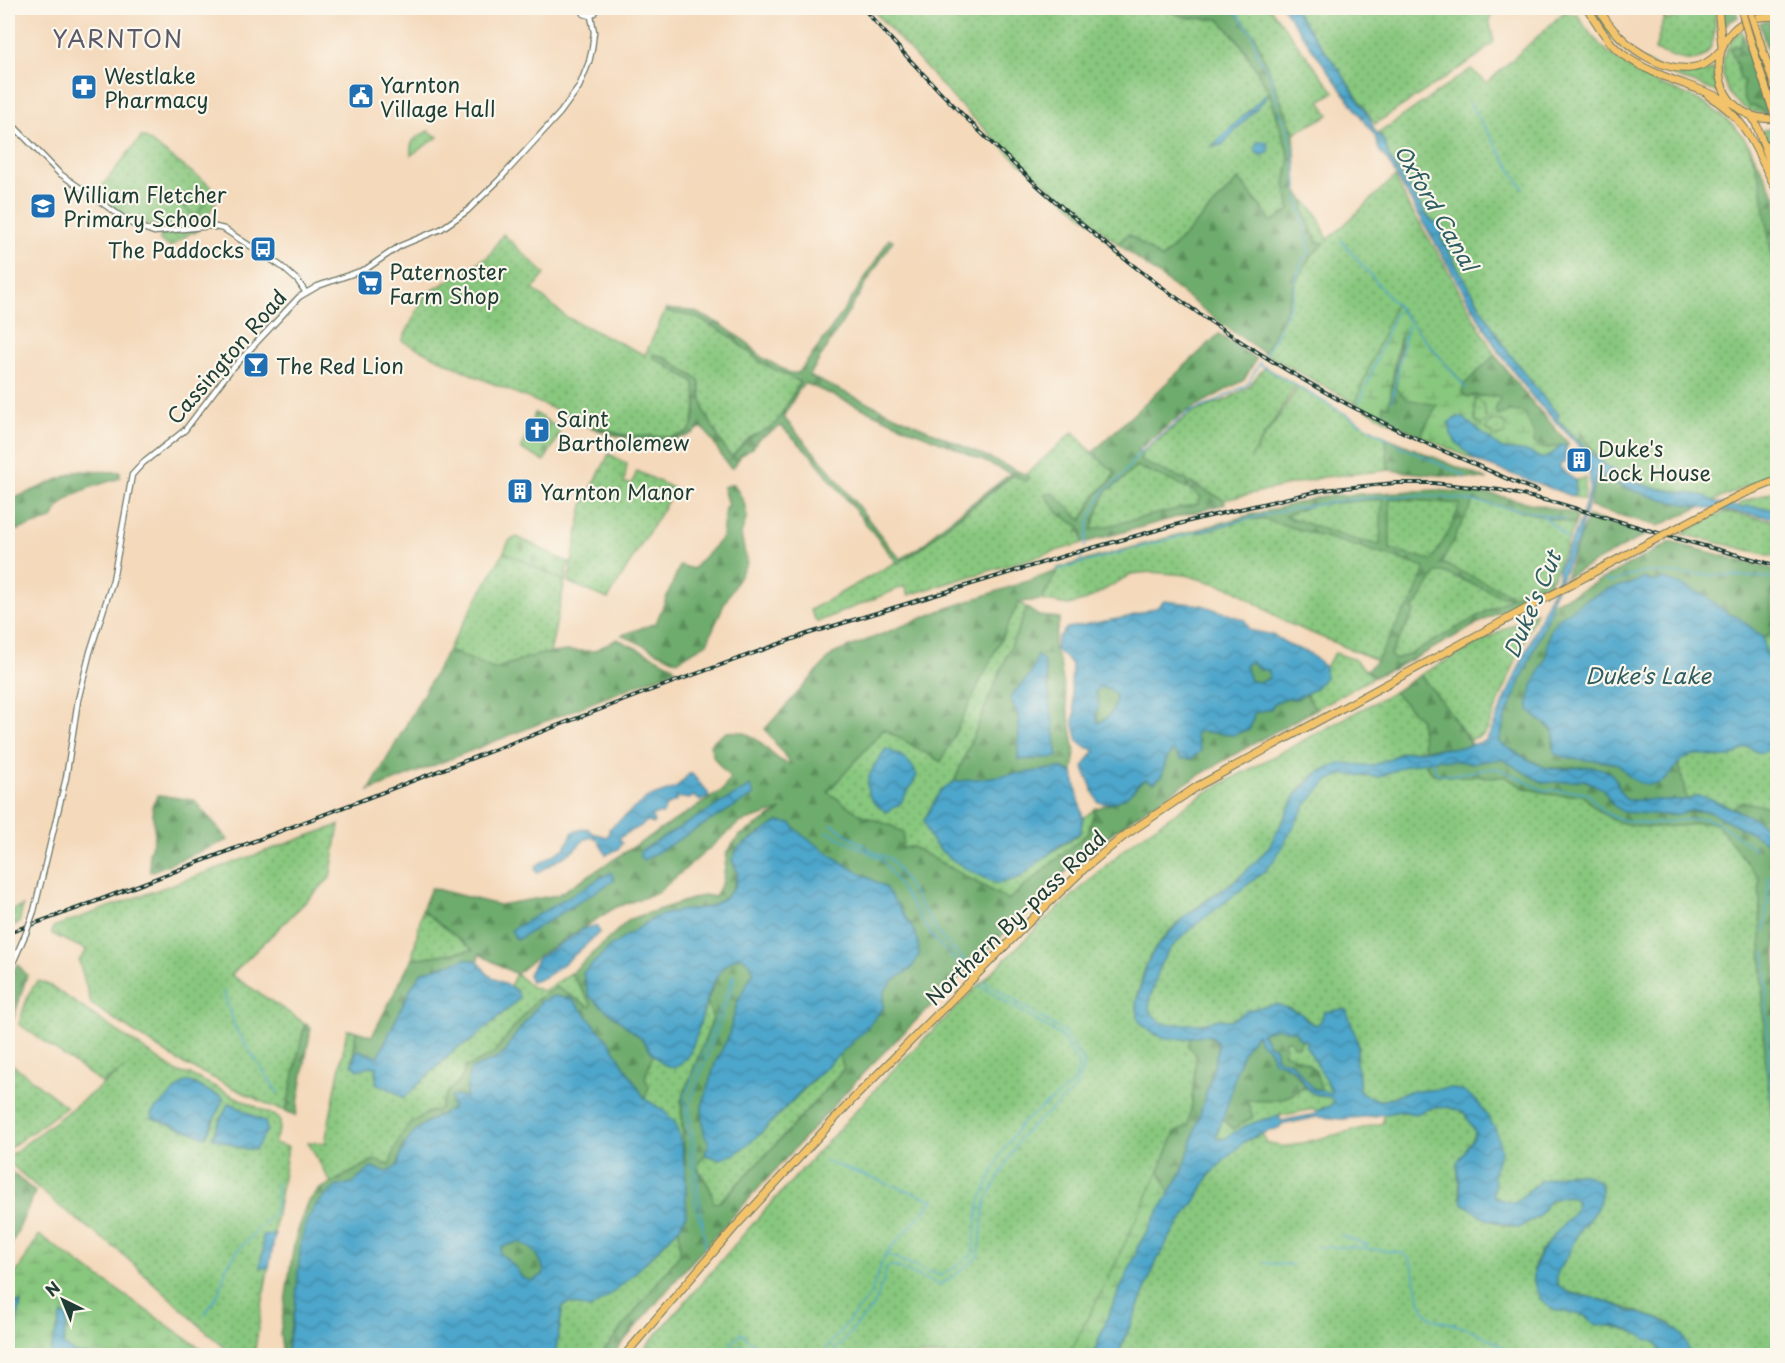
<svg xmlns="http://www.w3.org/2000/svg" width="1785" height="1363" font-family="'Playpen Sans',sans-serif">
<defs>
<pattern id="green-dots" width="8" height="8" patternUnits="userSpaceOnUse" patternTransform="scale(1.5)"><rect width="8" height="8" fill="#88c77e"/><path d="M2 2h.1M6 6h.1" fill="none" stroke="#6fa368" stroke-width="1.8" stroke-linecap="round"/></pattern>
<pattern id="forest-firs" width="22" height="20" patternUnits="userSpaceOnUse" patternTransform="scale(1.5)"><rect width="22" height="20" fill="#6eac6d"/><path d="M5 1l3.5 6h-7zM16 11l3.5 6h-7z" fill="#5a8d5a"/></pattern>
<pattern id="wetland-marsh" width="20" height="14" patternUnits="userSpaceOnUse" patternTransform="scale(1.5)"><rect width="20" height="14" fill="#88c77e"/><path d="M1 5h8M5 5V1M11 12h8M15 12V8" fill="none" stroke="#6fa368"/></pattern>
<pattern id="cemetery-stones" width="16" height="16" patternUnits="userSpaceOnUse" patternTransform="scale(1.5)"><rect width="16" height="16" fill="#88c77e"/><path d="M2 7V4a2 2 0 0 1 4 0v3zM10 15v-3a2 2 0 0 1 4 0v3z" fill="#6fa368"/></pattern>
<pattern id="water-waves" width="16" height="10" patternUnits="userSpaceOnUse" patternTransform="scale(1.5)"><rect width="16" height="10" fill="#4ea6cb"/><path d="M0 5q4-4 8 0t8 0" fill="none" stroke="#4088a6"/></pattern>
</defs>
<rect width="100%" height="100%" fill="#fbf7ec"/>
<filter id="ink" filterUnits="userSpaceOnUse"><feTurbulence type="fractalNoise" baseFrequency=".0167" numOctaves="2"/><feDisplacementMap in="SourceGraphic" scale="12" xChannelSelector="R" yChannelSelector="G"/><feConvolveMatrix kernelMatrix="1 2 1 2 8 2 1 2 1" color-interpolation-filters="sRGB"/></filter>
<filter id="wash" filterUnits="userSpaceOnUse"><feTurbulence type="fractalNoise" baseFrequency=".008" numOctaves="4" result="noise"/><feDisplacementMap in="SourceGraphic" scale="24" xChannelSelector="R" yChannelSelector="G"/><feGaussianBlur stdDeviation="1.35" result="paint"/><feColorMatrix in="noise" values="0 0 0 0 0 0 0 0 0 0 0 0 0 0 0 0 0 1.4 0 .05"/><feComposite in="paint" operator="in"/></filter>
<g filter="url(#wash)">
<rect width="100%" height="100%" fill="#f4d9bb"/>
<path fill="url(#green-dots)" stroke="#548259" stroke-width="1.5" fill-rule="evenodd" d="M871,8H1165C1180,20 1200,18 1219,19L1240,43L1269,91L1290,159L1285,184L1290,210L1272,222L1239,179L1161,259L1128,234L1118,244L1011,155L956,101Z
M1232,8H1270L1334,92L1320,101L1329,115L1294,133L1255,36Z
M1293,8H1496L1489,20L1494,42L1478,56L1375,124L1340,71Z
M1595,8C1612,42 1646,72 1686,73C1697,73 1704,74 1714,69V79L1720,94C1687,78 1647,72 1620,46C1608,36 1600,22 1592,9Z
M1668,8H1714C1716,19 1716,29 1713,40C1705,72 1677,59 1655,50L1664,17L1670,21L1672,17Z
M1564,12L1578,15C1595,47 1626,69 1660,85C1672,90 1686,93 1698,100C1716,110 1739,127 1749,146C1765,175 1769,237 1774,271L1777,280V473L1711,502L1705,496C1672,489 1629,489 1602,464C1594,456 1587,447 1580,439L1579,443L1556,418L1559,414L1550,406L1503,345L1440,237L1444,235L1437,222L1435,223L1426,214L1388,155L1385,142L1379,133L1471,69L1487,83Z
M1741,30L1743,35L1740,47L1731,52L1744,81C1737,97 1755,107 1768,114C1722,113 1707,59 1741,30Z
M428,131L438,137L411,155C409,139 416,138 428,131Z
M141,137H144L220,193L207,217C200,221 192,222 184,224C144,232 126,216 95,195Z
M1395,177L1408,205L1439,255L1495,355L1464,385L1395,305L1355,403L1264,353L1286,310L1294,285L1311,256L1325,243L1317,242L1304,212V200L1317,214L1328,240Z
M199,230L194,233L192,232L170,247L160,240V235Z
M503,234L545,274L533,289L566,317L645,355L666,309L673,312L695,317L709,324L729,335L739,345L800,382L777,422L772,427L749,438L732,457L728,454L704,411L699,380L667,359L655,354L695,379C698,398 697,415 689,432L673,437L616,435L475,376L402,341L425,295L489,256Z
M1265,367L1296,385L1250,459L1298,387L1386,437L1388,470L1324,477L1224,500L1204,491L1198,504L1090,531L1106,491L1120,482L1139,463L1142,453L1191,413L1228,399L1248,387Z
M1475,399C1486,402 1485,411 1486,421L1481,426L1475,421Z
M1490,420H1503L1506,427L1505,434L1496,436L1486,429Z
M1073,432L1092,453L1115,472C1112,482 1104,486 1097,494C1089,504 1081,521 1077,533L1081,530L1083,543L908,595L905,586L817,622L810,610L896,562L926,543L936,531L1014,471L1024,476Z
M609,454L627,464L624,483L632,484L637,471L675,489L608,599L568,582L583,505Z
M1586,478L1584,500L1572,496L1576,491L1575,480Z
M1777,490V510L1747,506L1744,508L1736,507L1742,502Z
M1388,498L1465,504L1475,500L1575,524L1552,579L1392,670L1381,662L1285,622L1234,589L1186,575L1151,572L1131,574L1087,600L1068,605L1040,600L1058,568L1257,513L1276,519L1312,505Z
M1723,512L1777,521V557L1682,534Z
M504,552L565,581L550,653L537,655L494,669L448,650Z
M1774,589H1777V816L1770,807L1741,802L1733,808C1719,802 1701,792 1687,800L1678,761C1686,758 1693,754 1702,754C1712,753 1726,759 1737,753C1742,751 1742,747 1749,747L1756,752L1766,751L1774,735L1777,712L1772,691L1774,679L1771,661L1766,654L1763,638L1770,635C1776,616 1766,609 1774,589Z
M1019,602L1027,608L954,782L941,790L924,820L1043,858L1080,833L1083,818L1095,809L1088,833L1008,900L913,847L902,848L892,826L861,815L827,792L884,729L941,761Z
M1536,612L1487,730L1483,735L1469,740L1446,707L1420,675Z
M1335,653L1353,659L1374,677L1316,709L1306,694L1316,688L1325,677V667Z
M1394,692L1420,719L1424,749C1416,750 1408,750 1401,753C1391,756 1383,766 1372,766C1350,768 1336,760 1315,774C1288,793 1284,831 1263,855C1229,892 1177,910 1151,955C1143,968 1140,987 1136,1003L1158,1036L1175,1039L1191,1037L1188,1046L1196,1055L1192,1104L1188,1126L1160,1171L1170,1194L1150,1229L1093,1355L638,1356L764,1211L895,1068L1041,924L1130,844L1203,794Z
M1423,761L1433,774L1505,777L1525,788L1556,795H1582C1589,801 1595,809 1603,814C1625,829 1653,828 1679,826C1691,825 1703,820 1716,823L1759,878L1765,1057L1772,1118H1778L1777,1355H1689L1685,1339L1670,1323L1600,1299L1564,1291L1556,1283L1557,1272L1569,1253L1571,1245L1581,1228L1594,1215L1601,1195V1183L1585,1174L1569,1173L1540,1181L1515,1203L1498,1199L1493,1195L1495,1181L1493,1176L1497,1165L1496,1131L1481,1106L1468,1094L1451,1088L1407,1092L1385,1100H1377L1362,1094L1359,1090V1076L1356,1063L1358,1043L1354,1035L1351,1021L1343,1009L1324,1012L1320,1023L1315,1025C1309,1022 1305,1016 1300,1013C1274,1000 1253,1005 1231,1021L1222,1019L1204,1024L1190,1025L1166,1024L1160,1021L1152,1014L1149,1009L1150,998L1161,962L1171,948L1189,930L1265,871C1285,847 1309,781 1342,775C1353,772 1367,779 1379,777C1385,776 1391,771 1396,769C1405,765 1414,763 1423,761Z
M339,825L330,878L231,975L305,1023L286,1111L271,1106L178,1061L91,1004L79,961L87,950L52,934L53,927Z
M23,906L19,923L8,927V911Z
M422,910L474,950L412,959Z
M571,973L592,1005L590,1008L556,987L492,1055L465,1068C460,1088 453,1083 446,1095C443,1099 442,1104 440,1109L426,1113L390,1164H384L374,1160L331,1183L308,1142L325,1143L347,1030L356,1031L352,1065L377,1067L375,1076C383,1088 393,1090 404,1098L458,1047L470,1042L519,998L516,990L510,986L516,974L532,987L543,991Z
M39,981L49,985L179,1073L189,1074L277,1117L280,1120V1127L274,1143L288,1147L254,1355H232L118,1250L59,1206L8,1162V1157L126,1067L102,1083L19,1024C24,1010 26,991 39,981ZM223,1098L206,1137L152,1118ZM230,1103L265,1122L267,1130L255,1150L241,1148L212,1137L228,1104Z
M707,1002L713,1019L681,1101L683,1151C675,1121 672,1115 645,1099L649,1087L645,1078L653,1054L663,1064L687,1058L691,1050Z
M1302,1039L1307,1041C1307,1053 1316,1059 1321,1068C1325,1076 1325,1084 1332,1091L1331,1093L1322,1092L1316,1071L1284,1053V1040H1290L1299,1046Z
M839,1054L844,1068C804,1115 763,1159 719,1202L713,1203L710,1188L696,1166L705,1155L720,1159L758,1136Z
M8,1061L67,1107L8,1149Z
M1305,1087L1318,1096L1330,1097L1335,1103L1330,1106L1316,1111L1314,1109C1280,1116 1253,1118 1224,1139L1216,1137L1223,1119L1233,1128L1246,1100C1273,1102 1281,1102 1305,1087Z
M1447,1107L1465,1113L1475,1132L1474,1137L1457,1163L1460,1198C1475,1214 1497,1226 1519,1228L1529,1221L1538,1218C1545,1201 1553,1198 1570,1196L1577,1201C1578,1220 1530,1249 1534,1273C1536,1282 1550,1302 1555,1311C1565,1311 1578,1312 1587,1316C1591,1318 1593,1323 1598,1324C1603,1326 1607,1325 1612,1326C1622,1328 1648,1335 1656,1343C1659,1346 1660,1352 1662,1355L1118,1356L1158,1258L1170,1237L1199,1195L1207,1179L1220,1163L1242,1143L1262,1134L1267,1143L1286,1147L1383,1123V1115L1397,1111L1416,1114L1428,1109Z
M679,1228L680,1254L601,1355L555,1356L563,1306L569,1303L590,1309C623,1286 652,1258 679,1228Z"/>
<path fill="url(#forest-firs)" stroke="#467450" stroke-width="1.5" fill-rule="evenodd" d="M1165,8H1232L1255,36L1294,133L1297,191L1304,200V212L1317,242L1325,243L1311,256L1294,285L1286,310L1264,353L1226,327L1118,244L1128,234L1162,259L1239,179L1272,222L1290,210L1285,184L1290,159L1269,91L1240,43L1219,19C1200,18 1180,20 1165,8Z
M1721,8H1735L1738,17L1723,26Z
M1766,21L1777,23V81L1759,23Z
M1743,35L1768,114L1754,106H1749C1743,99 1740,90 1744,81L1740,79L1737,66L1730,49L1735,45L1738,48Z
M1774,128L1777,140V171L1762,130Z
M1749,145L1777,199V280L1774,271L1760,179Z
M889,239L893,240L809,376L1024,474L1029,478L1026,481L1014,475L937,534L926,545L898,564L812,456L781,426L758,439L753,448L741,455L734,467L731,468C723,462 713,438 702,427C697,430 692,434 687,436C648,449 610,435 573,421L570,417L623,435L673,437L689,432C697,416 699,398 693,381L655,359L652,356L654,354L667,359L699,380L704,411L728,454L732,456L749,438L772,427L777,422L800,382L762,363L729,335L709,324L695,317L665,311L666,309L693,311L720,324L749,344L761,357L790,373H798C832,332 861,286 889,239ZM805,383L916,432L951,446L1012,474L936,531L926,543L901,559L889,546L833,474L785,419L784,416L800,388Z
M1403,325L1407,399L1437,404L1421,436L1384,419L1383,405L1388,406Z
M1219,334L1256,359L1244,380L1182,414L1138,450L1142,453L1140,461L1188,481L1186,487L1136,466L1120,482L1106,491L1091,530L1198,504L1201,497L1187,488L1190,483L1200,486L1202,489L1224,500L1225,504L1083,543L1080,527L1059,514L1044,494L1053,493L1082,521L1096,495L1113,479L1115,472L1092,453Z
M1495,355L1524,393L1569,444L1566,448L1561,445L1545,449L1534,443L1525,413L1500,416L1495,410L1500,398L1475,395L1467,397L1462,393L1464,385Z
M1580,432L1606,467L1579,443Z
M1386,437L1488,480L1388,470Z
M78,471L120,472V478C96,486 62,492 52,519L8,533V501Z
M1600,476L1639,492L1702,506L1658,526L1590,507L1594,482Z
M734,484L744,502L747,516L741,535L747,563L724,604L707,643L677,661L622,635L656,623L680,565L693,569L722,538L725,507L728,506L723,487Z
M1436,490L1495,495L1577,514L1575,524L1474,500L1442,563L1511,594L1509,597L1502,596L1443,572H1437L1415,607L1411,605L1425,568L1399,559L1402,553L1432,560L1451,528L1460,504L1390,498V549L1399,551L1397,558L1266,520L1248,519L1197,533L1196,530L1323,496ZM1382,499L1380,545L1352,539L1285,516L1312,505Z
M1588,516L1646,535L1565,578Z
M1671,542L1777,570V589H1774C1766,609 1776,616 1770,635L1763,638L1738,617L1730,615L1705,596L1689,588L1663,579L1654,582L1643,578L1638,581L1612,588L1556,621L1548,638V655L1534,685L1529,708L1554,733L1553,747L1572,758L1620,764C1628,775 1654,791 1667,778C1671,774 1674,766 1678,761L1687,800H1627L1620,792L1617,781L1606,770L1589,767L1546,768L1499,743L1505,719L1551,609V603L1580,591Z
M1057,571L1043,600L1019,602L941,762L884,729L828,792L861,815L892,826L904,833L902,848L913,847L1008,900L1088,833L1095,809C1107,804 1121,801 1131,792C1137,788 1138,782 1145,779L1154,783L1162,775L1166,760L1173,749L1199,742L1194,734L1200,731L1233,735L1250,729L1254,713L1270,709L1278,701L1287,698H1298L1306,694L1316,709C1214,766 1107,821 1029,909L866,1070L686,1268L612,1355H601L680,1254L679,1228L686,1215V1178L681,1101L713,1019L707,1002C714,983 720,964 740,956L749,962L754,971L738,1001L728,1038L716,1061L702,1107L709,1143L705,1155L696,1166L710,1188L714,1203L720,1202C763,1159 804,1115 844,1069L839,1054L883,1008L884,991L893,981L911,969L885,887L846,865L802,835L790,823L778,822L738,848L732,860C737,873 739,881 729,893C711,914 680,907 656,917C650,919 643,925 637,929C617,942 601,956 584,973L589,996L642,1039L653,1054L645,1078L649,1087L645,1099L610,1043L572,999L553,996L541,1001L511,1041L506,1052L496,1059L476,1067L466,1097L455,1095L452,1109L427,1121L400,1154L398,1165L388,1172L371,1168L353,1183L336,1187C317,1242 293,1298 286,1355H283L280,1334L294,1244L306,1205L318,1190L375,1160L384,1164H390C398,1133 409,1118 440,1109C442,1104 443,1099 446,1095C453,1083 460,1088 465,1068L492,1055L536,1000L556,987L590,1007L592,1005L571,973L630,919L704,895L715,897L723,881L727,852L739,836L782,810L739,823L657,893L616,907L539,955L516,974L479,954L478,961L466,959L422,972L411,988L378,1057L358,1050L354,1058L356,1031L372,1036L412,959L473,950L422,910L431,888L499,905L558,895L723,790L730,778L714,758L710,745C719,735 724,730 739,732C761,734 771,762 791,764L765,729L833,654L942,610Z
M1549,576L1550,584L1417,657L1374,677L1367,670L1377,660L1403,613L1409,607L1415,611L1390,655L1395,660L1418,650Z
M1027,608L1039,616L1060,618L1053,647L1060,663L1075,752L1073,773L1060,768L954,782ZM1038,656L1044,663L1051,699L1018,760L1019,719L1010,697L1031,674Z
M617,639L672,665L675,670L369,791L448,650L494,669L537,655L566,651H594Z
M1250,661L1261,670H1268L1271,677L1261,682L1250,681L1245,666Z
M1420,675L1446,707L1471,744L1464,747L1424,749L1420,719L1394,692Z
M1099,687L1110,689L1116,696C1115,710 1111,717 1098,723L1095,693Z
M1439,759L1478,762L1502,759L1543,783L1579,779L1598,785L1603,789L1610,801C1627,806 1647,814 1665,815C1682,816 1692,808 1711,813C1734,818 1757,836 1777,848L1776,944L1777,1118H1772L1765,1057L1759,878L1716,823C1703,820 1691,825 1679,826C1653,828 1625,829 1603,814C1595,809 1589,801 1582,795H1556L1525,788L1505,777L1451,776L1433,774L1423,761Z
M158,795L194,800L228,840L150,872L149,853L155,836L152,806Z
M1741,802L1771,807L1777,816V834L1733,808Z
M17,964L27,975L14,1017L8,1023V983Z
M305,1023L311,1027L296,1116L286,1111Z
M1276,1028L1295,1031L1299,1038L1302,1039L1299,1046H1293L1290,1040H1285L1284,1053C1311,1064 1314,1062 1322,1092L1311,1087L1292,1063L1277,1059L1275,1048L1267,1044L1266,1039L1261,1032Z
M1258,1034L1259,1041L1270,1050L1274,1061C1293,1067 1295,1070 1305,1087C1281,1102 1274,1102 1247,1100L1253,1117L1233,1129L1223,1119C1232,1092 1234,1053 1258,1034Z
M1201,1035C1214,1035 1219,1041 1217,1055L1185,1165L1170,1194L1159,1171L1175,1132L1188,1126L1192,1104L1196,1055L1188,1046L1191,1037Z
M8,1169L35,1192L8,1253V1201L11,1194L8,1191Z
M518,1242C535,1248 542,1257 544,1274L532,1281L522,1278L516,1268L500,1253L502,1247Z"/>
<path fill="url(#wetland-marsh)" stroke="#548259" stroke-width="1.5" fill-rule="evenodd" d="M1395,304L1464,385L1462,393L1467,397L1498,396L1500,398L1495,410L1499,416L1510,411L1525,413L1534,435V443L1545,449L1565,445L1566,452L1543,475L1476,461L1421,436L1437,405L1407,399L1396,389L1402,332L1396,354L1389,406L1383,405L1384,419L1355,403ZM1475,399C1486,402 1485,411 1486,421L1481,425L1475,421ZM1490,420L1503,421L1506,427L1505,434L1496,436L1486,429Z
M1159,1171L1170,1194L1137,1248L1136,1254L1107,1318L1093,1355L1068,1356L1105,1285Z
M39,1235L200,1348L209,1355H190L183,1352L181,1356H91L75,1353L63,1345L68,1317L62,1314L49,1355H8L11,1352L21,1303L8,1305V1287Z"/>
<path fill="url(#cemetery-stones)" stroke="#548259" stroke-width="1.5" d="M535,413L555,426L560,434L544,461L521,449Z
M517,537L570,563L565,572L567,573L565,581L504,552L509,541Z"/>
<path fill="#88c77e" stroke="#548259" stroke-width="1.5" d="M200,187L211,194L196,216L185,208Z"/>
<path fill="url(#water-waves)" stroke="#367280" stroke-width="1.5" fill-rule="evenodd" d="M1283,8H1293L1340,71L1369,117L1375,131L1385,142L1388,155L1426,214L1435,223L1440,222L1445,233L1440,237L1503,345L1550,406L1559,414V417L1556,418C1582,446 1607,473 1645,485C1664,492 1686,492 1705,496C1716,504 1730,506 1744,508L1747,506L1777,510V518C1720,509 1653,505 1601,476L1596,478L1582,523L1580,536L1551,601V609L1505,719L1499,743C1514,750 1532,764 1547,768C1566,773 1588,761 1607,771C1620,777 1616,792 1627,800H1687L1698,796L1709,798L1753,818L1777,834V848L1750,832L1710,812L1692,810L1681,814L1664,815L1623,812L1613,805L1603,789L1585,780L1543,783L1502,759L1471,763L1439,759L1405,766L1379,777L1343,774L1328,781L1306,805L1275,859L1265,871L1189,930L1171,948L1161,963L1150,998L1149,1009L1152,1014L1160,1021L1166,1024H1204L1218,1019L1231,1021L1247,1010L1276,1004L1302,1014L1308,1022L1315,1025L1320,1023L1324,1012L1346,1009L1358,1043L1356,1063L1359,1076V1090L1362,1094L1378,1100H1385L1407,1092L1451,1088L1465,1092L1478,1102L1495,1128L1501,1150L1493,1176L1495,1181L1493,1195L1498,1199L1515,1203L1540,1181L1565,1174H1585L1599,1182C1606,1201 1594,1213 1582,1227C1576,1235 1573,1244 1569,1253C1564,1264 1555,1269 1557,1283C1566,1297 1584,1295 1599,1299C1610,1303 1620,1307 1630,1311C1656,1318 1687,1324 1689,1355H1662C1659,1348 1657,1339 1647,1340C1641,1333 1619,1326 1609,1326C1605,1325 1600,1326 1595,1324C1590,1321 1588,1316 1580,1314C1577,1313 1574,1314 1571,1314C1568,1314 1566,1311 1563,1311C1558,1310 1558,1312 1554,1310C1542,1305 1535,1292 1534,1280C1531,1245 1578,1220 1577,1201L1570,1196C1549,1198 1548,1200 1538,1218L1529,1221L1519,1228L1487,1219L1462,1203L1457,1163L1474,1137L1475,1132L1465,1113L1447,1107H1441L1428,1109L1416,1114L1401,1111L1374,1116L1342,1119L1317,1117L1281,1125V1127L1255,1136L1245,1141L1210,1174L1199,1195L1170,1237L1158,1258L1118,1355L1093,1356L1107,1318L1136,1254L1137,1248L1183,1171L1214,1067L1218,1047L1217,1042L1212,1036L1201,1035L1184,1039L1166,1038L1151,1032L1139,1021L1136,1003L1147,964L1155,949L1184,917L1238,879L1262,855L1270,845L1297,794L1316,774L1341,763L1372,766L1405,752L1464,747L1485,741L1490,734L1558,577V569L1580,522L1590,488L1589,466L1577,444L1534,399L1498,351L1389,163L1379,150L1375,136ZM1276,1028L1295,1031L1299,1038L1307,1041L1305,1045C1316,1060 1324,1077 1332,1093L1314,1089L1292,1063L1277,1059L1275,1048L1267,1044L1266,1039L1261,1033ZM1257,1034L1259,1041L1270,1050L1274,1061C1283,1064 1290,1065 1296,1072C1311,1088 1302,1094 1330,1097L1335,1103L1330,1106L1316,1111V1114L1281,1121L1279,1116C1258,1120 1242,1126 1224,1139H1217L1216,1134C1221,1124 1225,1114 1228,1103C1235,1079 1238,1051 1257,1034Z
M1268,92L1266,98L1222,145L1211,147Z
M1255 148a7 7 0 1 1 14 0a7 7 0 1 1-14 0Z
M1458,417H1462L1502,449L1529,452L1542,459L1551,455L1561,445H1565L1566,452L1564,463H1561L1560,467L1565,473L1575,480L1576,491L1572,496L1476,461L1456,442L1451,434L1449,422Z
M1643,578L1653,582L1664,579L1689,588L1705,596L1730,615L1738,617L1763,638L1766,654L1773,669L1772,691L1777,712L1774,735L1766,751C1758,755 1756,751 1749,747C1741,747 1738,755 1729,757C1715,759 1702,751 1688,757C1676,761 1675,771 1666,779C1657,787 1640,785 1631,778C1626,774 1623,769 1619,764C1602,759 1568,762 1555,753C1553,746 1556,738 1553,731C1548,722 1532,719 1529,709C1526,696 1539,673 1544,662C1550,651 1545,638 1552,627C1558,615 1595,594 1608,589C1620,585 1633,585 1643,578Z
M1164,601L1202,605L1245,620L1249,630L1273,635L1291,646L1309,653L1325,667V677L1316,688L1298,698H1287L1278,701L1270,709L1254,713L1250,729L1233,735L1200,731L1195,734L1201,751L1191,759H1181L1173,750L1166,760L1162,775L1154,783L1145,779C1139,782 1138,784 1134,789C1126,800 1111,805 1098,802L1083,767L1095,750L1086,747L1078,741L1073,721L1075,712L1071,687L1072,664L1055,649L1058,638L1067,628L1128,617L1158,607ZM1250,661L1261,670H1268L1270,678L1261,682L1250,681L1245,666ZM1099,687L1110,689L1116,696C1115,710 1111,717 1098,723L1096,713L1099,706L1095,693Z
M1037,655L1044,662L1058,757L1018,760L1019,719L1010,697L1031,674Z
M886,749C902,755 911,760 917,776L900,804L887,812C855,795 868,772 886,749Z
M1060,768L1073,773L1083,818L1080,833L1064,842L1019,878L998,884C976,874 943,859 930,838C927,833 926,826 924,820L941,790L954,782Z
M689,774H692L708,793L709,797L700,801L694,796L689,799L676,797V801L666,806L663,814H655L651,816L654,821L653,824L647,821C639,830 626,831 619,839L622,843L618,849L606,855L598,840L593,837L585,839L573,851L537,873L535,869L537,865L565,848L573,832L587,828L593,833L606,837L609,834V829L647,798L676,788Z
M750,786L754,795L644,860L640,857V851Z
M778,822L790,823L802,835L846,865L885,887L911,925L918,940L919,956L911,969L893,981L884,991L883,1008L866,1029L807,1085L758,1136L735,1154L720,1159L705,1155L709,1143L704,1134L702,1107L716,1061L728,1038L738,1000L754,971L749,962L740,956C705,970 705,1021 691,1050C688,1058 681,1063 675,1068L663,1064L653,1054L642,1039L589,996L583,973L610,947L655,917L678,911L709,907L725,898L735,886L738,873L732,860L738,848Z
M611,872L615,880L522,937L516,940L511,930Z
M596,926L600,932C585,945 551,979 531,982L528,974L538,958L585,928Z
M466,959L478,961L488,975L516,990L520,998L470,1042L458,1047L404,1098L394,1091L376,1083L377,1067L368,1066L358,1070L352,1064L357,1050L378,1057L411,988L422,972Z
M553,996L572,999L582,1010L610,1043L645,1099L663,1110L676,1124L683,1151L686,1178V1215L679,1228L634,1274L610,1295L590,1309L569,1303L563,1306L555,1355H286L295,1308L301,1242L306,1222L316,1205L336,1187L353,1183L371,1168L388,1172L398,1165C404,1132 425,1122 452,1109L451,1096L466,1097L469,1072L476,1067L496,1059L506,1052L511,1041L541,1001ZM518,1242C534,1247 542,1257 544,1274L533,1281L522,1278L516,1268L500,1253L502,1247Z
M185,1082H190L223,1098V1100L206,1137L152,1118L151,1114L154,1110Z
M230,1103L265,1122L267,1130L255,1150L241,1148L212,1137L228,1104Z
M275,1234L269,1268H261L260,1265L263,1250L262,1236Z
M21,1302L11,1352L8,1354V1305Z
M62,1314L68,1317L63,1345L75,1353L91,1355H49Z"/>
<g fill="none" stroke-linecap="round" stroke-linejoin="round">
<path stroke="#4ea6cb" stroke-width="1.5" d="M1198,8L1236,12L1253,35L1258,56L1272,79L1278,108L1287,127L1293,151L1298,199L1310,251C1295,265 1298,285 1291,303C1284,321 1274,338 1266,355L1263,356
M1468,101L1523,188
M1341,240L1466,388
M1259,364L1397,444L1465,476
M1392,401L1407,325
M1360,402L1395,312
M1543,515L1567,539
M1085,547L1089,521L1101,496L1106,489L1118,481L1140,452L1189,412L1211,404L1245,386L1249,382L1260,362
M1080,561L1082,554
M1056,570C1101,558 1147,545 1192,533C1264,514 1336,496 1412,496C1463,496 1514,509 1564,519
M1606,580L1612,582L1641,572L1778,578
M1432,760L1436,773L1449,775L1496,768L1509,773L1543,790L1578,791L1588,794L1604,813L1623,820L1649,824L1703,818L1719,823L1755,849
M831,824L874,852L891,859L941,937L968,964
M826,831L882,859L935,940L964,969
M1765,931L1769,877
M1765,952L1769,1073L1778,1142
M223,991L236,1030L278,1093
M824,1161L934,1200L886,1253
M703,1227L696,1211L684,1099L734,974L733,989L689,1104L703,1227L705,1247
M1341,1236L1368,1245
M1317,1247H1354L1403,1253C1420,1267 1413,1290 1423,1307C1425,1312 1429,1315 1432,1319C1468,1327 1481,1332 1512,1353
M1264,1263L1293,1265
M205,1314L219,1292L227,1266L238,1250L276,1211L277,1182
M725,1356L732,1343L741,1333L757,1347L821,1355L871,1294L885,1254L941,1276L972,1255L980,1201L1003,1150L1022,1123L1074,1083L1079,1066L1061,1036L980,986
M732,1356L735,1349L741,1345L766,1356
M830,1356L875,1304L888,1266H895L940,1285L953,1277L979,1256L985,1202L1022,1135L1076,1088L1085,1063L1064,1032L984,981"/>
</g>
</g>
<g filter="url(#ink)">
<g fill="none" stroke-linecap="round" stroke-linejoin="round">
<g stroke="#6a7463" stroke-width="7">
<path id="minor" d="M591,16L595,13V8
M8,120L59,173L132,224L154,232L211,226L224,229L281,266L298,281L306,293
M34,911L66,778L78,700L90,652L113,580L132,475L143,463L185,430L229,372L299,297L318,286L366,269L400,246L441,229L467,211L499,180L560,113L579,87L589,62L592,49L594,32L591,16L584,14L583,8
M8,974L26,933"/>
</g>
<g stroke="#6a7463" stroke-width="9">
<path id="highway" d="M1587,8C1598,24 1607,43 1624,55C1656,79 1700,86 1735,105
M1599,8C1616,46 1685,94 1719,52
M1718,8L1722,47
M1778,17C1696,9 1703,128 1778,118
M1756,30L1778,97
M1749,36L1772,107
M1709,96C1750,120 1756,153 1778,192
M1750,114L1755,121L1778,183
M1740,495L1778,480
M624,1356L735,1227L854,1098L1029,922L1085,868L1124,836L1198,786L1635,550"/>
</g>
<use href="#minor" stroke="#fff" stroke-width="4.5"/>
<use href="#highway" stroke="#f2c36a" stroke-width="7"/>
<g stroke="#1f3d34" stroke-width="4">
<path id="rail" d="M863,8C1035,204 1225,359 1467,461C1491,471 1514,483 1538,491
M8,933L81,907L646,692L807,634L1074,553L1197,519L1323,490L1395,483H1433L1500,490L1557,503L1675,538L1778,566"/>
</g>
<use href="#rail" stroke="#fbf7ec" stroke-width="1.5" stroke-dasharray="4.5" stroke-linecap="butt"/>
<g stroke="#6a7463" stroke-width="7" stroke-linecap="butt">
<path id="minor-bridge" d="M26,933L34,911"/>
</g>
<g stroke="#6a7463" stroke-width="9" stroke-linecap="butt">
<path id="highway-bridge" d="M1749,8L1756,30
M1741,9L1749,36
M1772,107L1778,123
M1635,550L1740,495"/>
</g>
<use href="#minor-bridge" stroke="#fff" stroke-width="4.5"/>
<use href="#highway-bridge" stroke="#f2c36a" stroke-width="7"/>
</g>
</g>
<defs>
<g id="pharmacy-square" transform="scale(1.35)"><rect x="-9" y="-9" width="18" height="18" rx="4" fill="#1f6fb2" stroke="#fbf7ec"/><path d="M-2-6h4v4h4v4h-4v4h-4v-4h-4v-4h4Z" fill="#fff"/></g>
<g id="civic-square" transform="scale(1.35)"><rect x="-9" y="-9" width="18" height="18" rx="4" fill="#1f6fb2" stroke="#fbf7ec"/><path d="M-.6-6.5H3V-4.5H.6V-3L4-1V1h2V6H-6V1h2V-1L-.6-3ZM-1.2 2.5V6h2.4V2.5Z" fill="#fff"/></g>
<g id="school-square" transform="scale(1.35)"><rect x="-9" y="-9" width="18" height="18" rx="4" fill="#1f6fb2" stroke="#fbf7ec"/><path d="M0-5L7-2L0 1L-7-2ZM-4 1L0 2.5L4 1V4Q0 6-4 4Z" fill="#fff"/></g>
<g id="bus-square" transform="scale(1.35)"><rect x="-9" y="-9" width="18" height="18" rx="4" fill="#1f6fb2" stroke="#fbf7ec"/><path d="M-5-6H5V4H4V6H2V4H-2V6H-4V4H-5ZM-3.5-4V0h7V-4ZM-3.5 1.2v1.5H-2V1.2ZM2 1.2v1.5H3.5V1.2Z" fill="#fff"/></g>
<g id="supermarket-square" transform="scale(1.35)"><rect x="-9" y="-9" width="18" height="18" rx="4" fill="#1f6fb2" stroke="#fbf7ec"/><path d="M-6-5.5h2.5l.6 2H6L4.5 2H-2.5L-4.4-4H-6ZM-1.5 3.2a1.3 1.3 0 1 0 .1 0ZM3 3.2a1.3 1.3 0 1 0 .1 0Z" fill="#fff"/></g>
<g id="bar-square" transform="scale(1.35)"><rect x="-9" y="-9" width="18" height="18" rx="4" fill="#1f6fb2" stroke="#fbf7ec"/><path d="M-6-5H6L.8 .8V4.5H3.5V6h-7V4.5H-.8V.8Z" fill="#fff"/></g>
<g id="church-square" transform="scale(1.35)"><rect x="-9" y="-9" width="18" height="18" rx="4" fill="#1f6fb2" stroke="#fbf7ec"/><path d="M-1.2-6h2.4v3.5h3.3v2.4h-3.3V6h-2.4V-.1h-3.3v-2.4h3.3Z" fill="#fff"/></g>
<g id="building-square" transform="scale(1.35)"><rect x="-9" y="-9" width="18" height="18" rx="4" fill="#1f6fb2" stroke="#fbf7ec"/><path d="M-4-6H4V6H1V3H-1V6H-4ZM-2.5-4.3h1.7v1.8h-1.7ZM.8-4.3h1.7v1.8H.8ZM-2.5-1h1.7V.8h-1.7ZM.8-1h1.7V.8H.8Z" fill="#fff"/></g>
</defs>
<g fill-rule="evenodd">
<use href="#pharmacy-square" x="84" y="87"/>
<use href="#civic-square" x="361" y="96"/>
<use href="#school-square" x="43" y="206"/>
<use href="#bus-square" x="263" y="249"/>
<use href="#supermarket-square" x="370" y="283"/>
<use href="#bar-square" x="256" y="365"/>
<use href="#church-square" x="537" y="430"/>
<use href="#building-square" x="1579" y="460"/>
<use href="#building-square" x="520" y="491"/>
</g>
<g text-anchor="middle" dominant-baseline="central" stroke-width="4.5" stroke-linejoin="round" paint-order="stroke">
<g font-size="21" fill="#1f3d34" stroke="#fbf7ec" text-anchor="start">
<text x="104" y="75">Westlake<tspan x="104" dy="24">Pharmacy</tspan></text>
<text x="380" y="84">Yarnton<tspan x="380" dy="24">Village Hall</tspan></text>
<text x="63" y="194">William Fletcher<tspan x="63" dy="24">Primary School</tspan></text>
<text x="244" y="249" text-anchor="end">The Paddocks</text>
<text x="389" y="271">Paternoster<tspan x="389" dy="24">Farm Shop</tspan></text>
<text x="276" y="365">The Red Lion</text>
<text x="556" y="418">Saint<tspan x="556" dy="24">Bartholemew</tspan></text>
<text x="1598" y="448">Duke's<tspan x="1598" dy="24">Lock House</tspan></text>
<text x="540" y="491">Yarnton Manor</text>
</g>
<g font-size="21" fill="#1f3d34" stroke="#fbf7ec">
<text transform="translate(226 356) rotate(-49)">Cassington Road</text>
<text transform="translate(1015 917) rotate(-44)">Northern By-pass Road</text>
</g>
<g font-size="22" font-style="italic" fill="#2d5c61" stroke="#fbf7ec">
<text transform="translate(1437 207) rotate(60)">Oxford Canal</text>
<text transform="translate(1531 604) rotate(-67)">Duke's Cut</text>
<text x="1648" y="674">Duke's Lake</text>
</g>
<g font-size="24" letter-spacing="1.5" fill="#5c5a68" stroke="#fbf7ec">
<text x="118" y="38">YARNTON</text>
</g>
</g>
<rect width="1785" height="1363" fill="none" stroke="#fbf7ec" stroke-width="30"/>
<g transform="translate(63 1300) rotate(317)" stroke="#fbf7ec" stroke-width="4.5" paint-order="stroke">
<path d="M0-4.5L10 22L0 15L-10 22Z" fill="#1f3d34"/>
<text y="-9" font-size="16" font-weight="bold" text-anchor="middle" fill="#1f3d34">N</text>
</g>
</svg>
